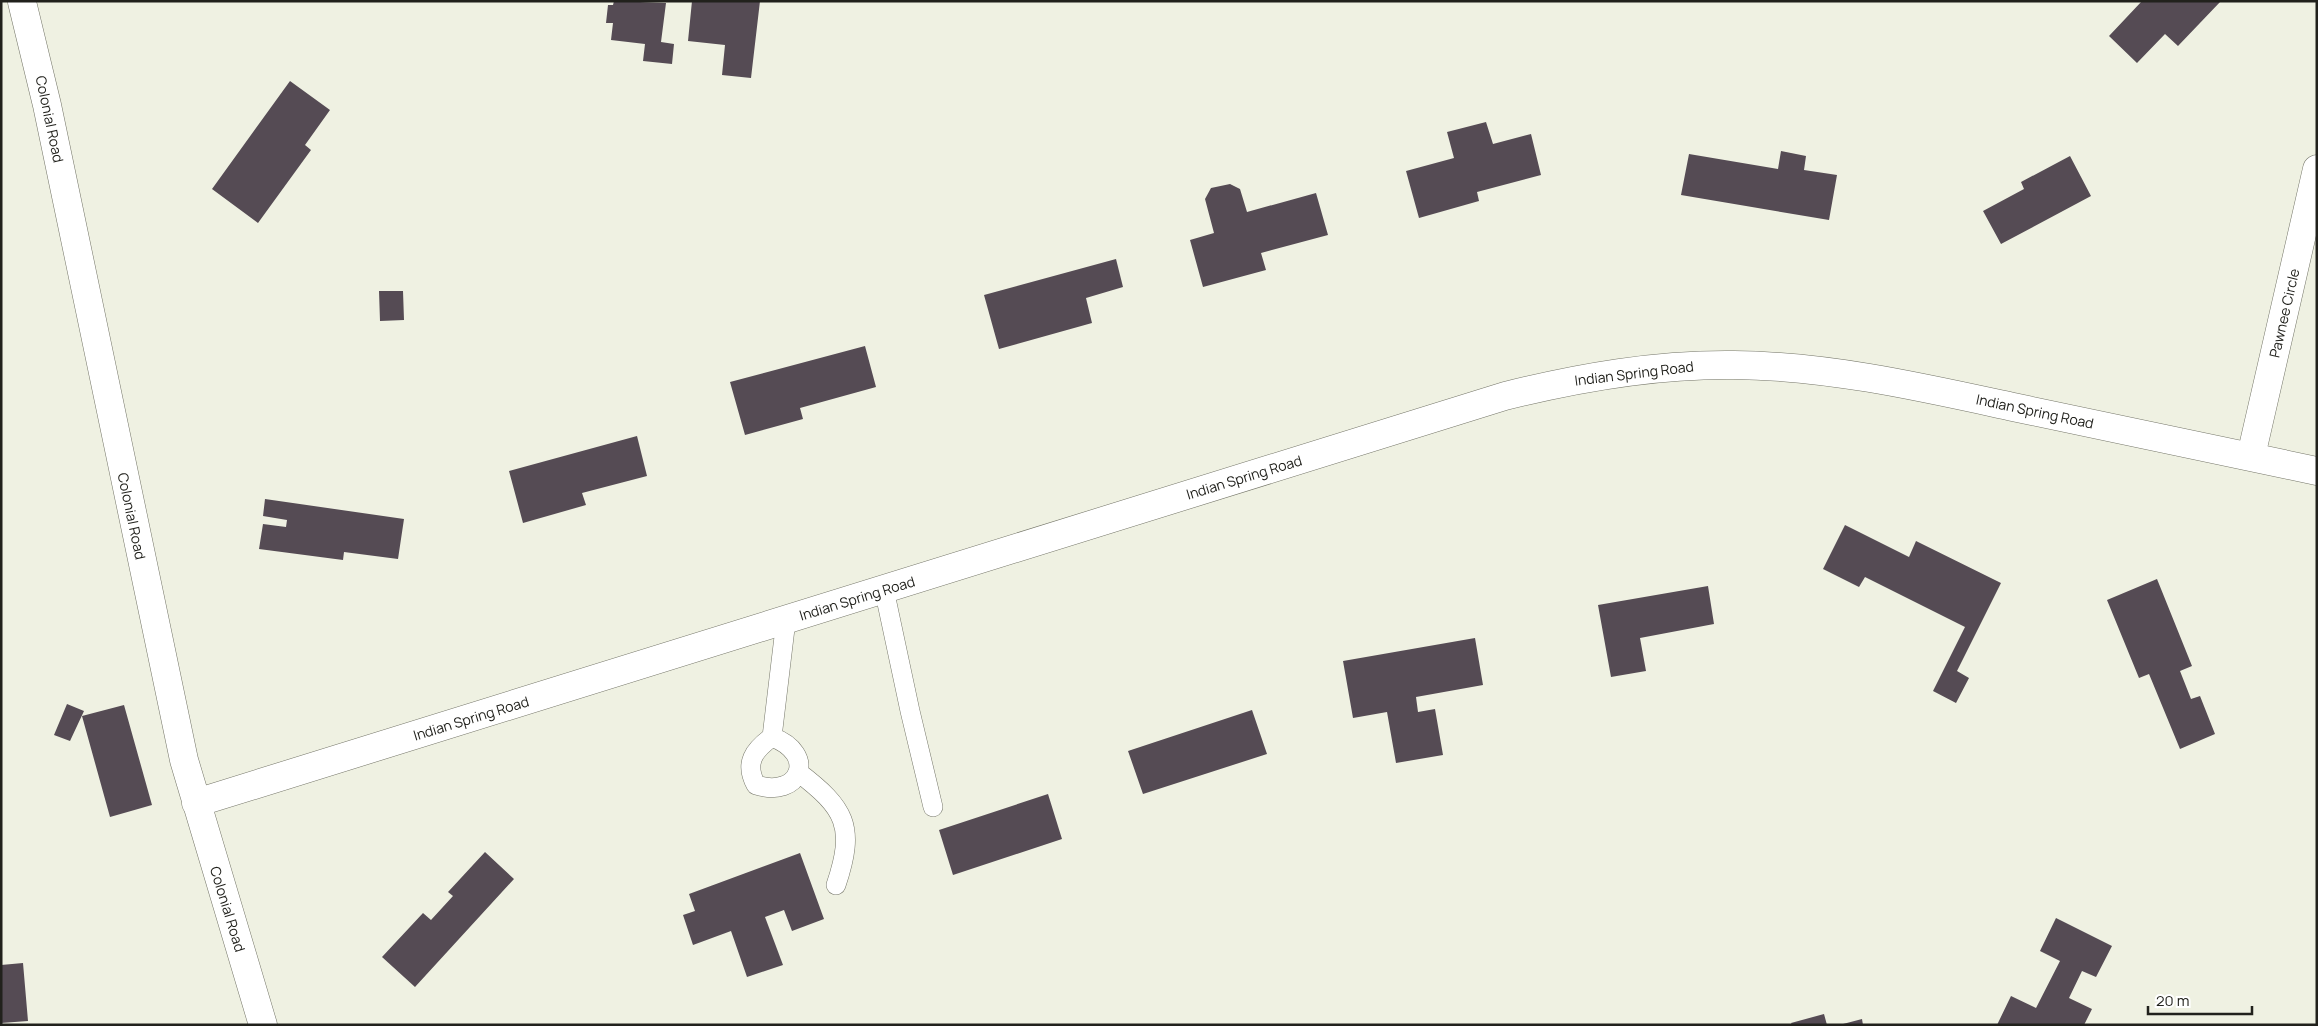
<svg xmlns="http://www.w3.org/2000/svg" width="2318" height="1026" font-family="Manrope,sans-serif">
<rect width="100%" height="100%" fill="#eff1e2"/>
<path fill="#554b54" d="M614,1L666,3L661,42L674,44L672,64L643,61L645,44L611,40L613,23H606L608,5H613Z
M692,1H760L751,78L722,75L725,45L688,41Z
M2142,1H2221L2178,46L2165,34L2137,63L2109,36Z
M290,81L330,110L305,145L311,150L258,223L212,189Z
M1486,122L1493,144L1531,134L1541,175L1477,192L1479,201L1419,218L1406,171L1454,158L1447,132Z
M1781,151L1806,156L1804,170L1837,175L1829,220L1681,195L1689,154L1778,169Z
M2070,156L2091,196L2001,244L1983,211L2024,189L2021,182Z
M1230,184L1240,189L1247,212L1316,193L1328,235L1261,253L1266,270L1203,287L1190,240L1214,233L1205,199L1211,188Z
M1116,259L1123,287L1086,298L1092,323L999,349L984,295Z
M379,291H403L404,320L380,321Z
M865,346L876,387L800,408L803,419L745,435L730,382Z
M637,436L647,476L582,493L586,505L523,523L509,471Z
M265,499L404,519L398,559L344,552L343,560L259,549L263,524L286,527L287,520L263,516Z
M1845,525L1909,557L1916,541L2001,583L1957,671L1969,678L1956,703L1933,691L1965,627L1865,577L1859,587L1823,569Z
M2157,579L2192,666L2180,671L2191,699L2200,696L2215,734L2180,749L2149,674L2139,678L2107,600Z
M1708,586L1714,624L1640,638L1646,671L1611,677L1598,605Z
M1475,638L1483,685L1416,697L1418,712L1435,709L1443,755L1396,763L1387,712L1353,718L1343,661Z
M67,704L84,711L70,741L54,735Z
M124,705L152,805L110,817L82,716Z
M1252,710L1267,754L1143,794L1128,751Z
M1048,794L1062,839L953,875L939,830Z
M485,852L514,879L415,987L382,957L423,913L431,920L453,896L448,892Z
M800,853L824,919L792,931L784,910L765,917L783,965L747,977L731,931L693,945L683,915L695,911L689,894Z
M2056,918L2112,946L2096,977L2082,971L2069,998L2092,1009L2084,1025H1997L2011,996L2036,1008L2060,961L2040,951Z
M23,963L28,1021L1,1023V965Z
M1824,1014L1827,1025H1792L1791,1023Z
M1862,1019L1863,1025H1843V1024Z"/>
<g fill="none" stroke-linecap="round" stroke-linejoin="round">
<g stroke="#747568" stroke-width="20">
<path id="service" d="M884,589L910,711L933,807
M772,737C818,754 800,799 756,785C744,763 754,750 772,737L786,620
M798,772C845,808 856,826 836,885"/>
</g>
<g stroke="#747568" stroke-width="29">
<path id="minor" d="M22,2L47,105L184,760L263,1025
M2251,456L2317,169
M196,803L1505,396C1581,377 1656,364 1734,365C1829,366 1921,387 2013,407C2114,428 2215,449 2317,471"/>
</g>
<use href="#service" stroke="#fff" stroke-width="19"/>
<use href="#minor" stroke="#fff" stroke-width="28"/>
</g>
<g text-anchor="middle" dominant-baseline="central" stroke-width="5" stroke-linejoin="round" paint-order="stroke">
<g font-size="14" fill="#21211c" stroke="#fff">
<text transform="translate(50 119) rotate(78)">Colonial Road</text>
<text transform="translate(2284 313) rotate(-77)">Pawnee Circle</text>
<text transform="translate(1634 373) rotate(-7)">Indian Spring Road</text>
<text transform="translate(2035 411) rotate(12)">Indian Spring Road</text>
<text transform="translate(1244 477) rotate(-17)">Indian Spring Road</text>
<text transform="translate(132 516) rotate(78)">Colonial Road</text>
<text transform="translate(857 598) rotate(-17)">Indian Spring Road</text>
<text transform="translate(471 718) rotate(-17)">Indian Spring Road</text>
<text transform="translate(228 909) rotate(73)">Colonial Road</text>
</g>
</g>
<rect width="2318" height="1026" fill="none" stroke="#21211c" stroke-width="5"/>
<path d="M2148 1006v8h104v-8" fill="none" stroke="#21211c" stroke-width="2.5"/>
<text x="2156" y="1006" font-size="15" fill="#21211c" stroke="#ffffff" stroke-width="4" paint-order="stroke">20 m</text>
</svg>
